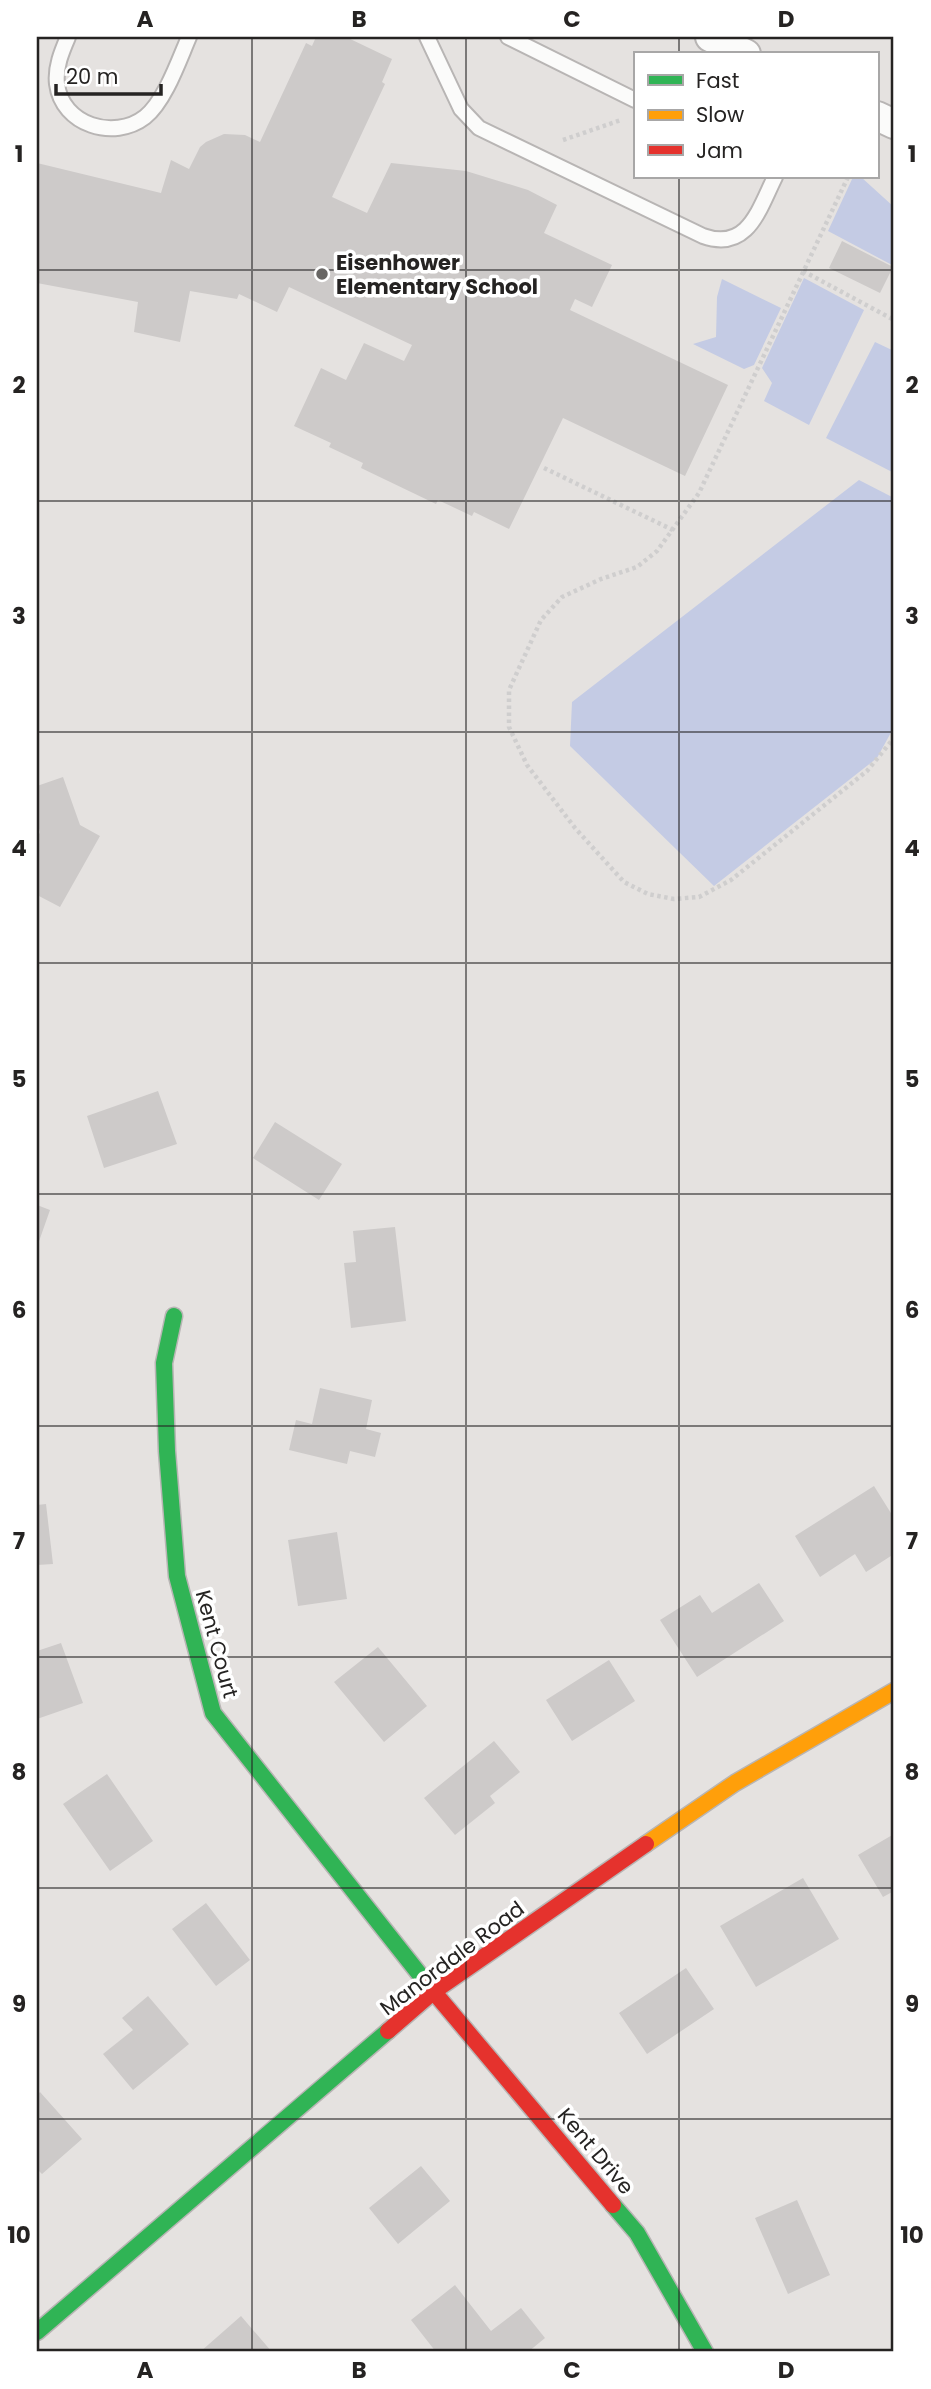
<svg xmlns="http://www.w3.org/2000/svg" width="931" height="2389" font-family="Poppins,sans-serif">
<rect width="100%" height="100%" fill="#e5e2e0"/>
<path fill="#c4cbe4" d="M853,177H861L894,207V266L828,231Z
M804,278L864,310L809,425L764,401L772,383L762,368Z
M722,279L781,308L754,365L744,369L693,344L716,337L717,297Z
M875,342L894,351V473L826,438Z
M859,480L894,498V727L877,758L714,886L570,746L572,702Z"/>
<path fill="#cdcac9" d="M316,37H346L392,59L382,82L385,84L332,197L367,213L391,163L466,171L528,190L557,205L544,233L612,265L592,307L575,299L570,310L728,385L685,476L563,418L509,529L474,512L472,516L438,500L436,504L361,468L363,463L329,447L331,443L294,426L321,368L346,380L364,343L404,361L412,345L289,287L277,312L239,294L237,299L190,291L180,342L134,332L138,302L37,283V163L161,193L171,160L189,169L200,147L206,142L224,134L245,135L260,142L306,43L312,46Z
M842,241L893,267L880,293L829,268Z
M63,777L80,825L100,836L60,907L37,895V839L40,832L37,822V786Z
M158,1091L177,1144L104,1168L87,1116Z
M275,1122L342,1164L319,1200L253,1158Z
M37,1205L50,1210L37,1247Z
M395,1227L406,1321L351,1328L344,1263L356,1262L353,1231Z
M320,1388L372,1400L366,1429L381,1433L375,1457L350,1451L347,1464L289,1450L296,1420L312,1424Z
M874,1486L894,1518V1554L866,1572L855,1554L820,1577L795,1536Z
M46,1504L53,1564L37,1565V1505Z
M337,1532L347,1599L298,1606L288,1540Z
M759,1583L784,1621L697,1677L660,1620L700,1595L712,1613Z
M61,1643L83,1703L37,1719V1651Z
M378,1647L427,1706L384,1742L334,1682Z
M609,1660L635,1701L572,1741L546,1700Z
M494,1741L520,1772L490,1796L495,1803L455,1835L424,1798Z
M107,1774L153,1841L110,1871L63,1804Z
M894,1834V1891L883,1897L858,1855Z
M803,1878L839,1939L756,1987L720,1926Z
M206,1903L250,1960L216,1986L172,1929Z
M686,1968L714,2009L647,2054L619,2013Z
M148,1996L189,2044L133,2090L103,2054L133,2030L122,2018Z
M40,2092L82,2139L42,2174L37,2169V2095Z
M421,2166L450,2201L398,2244L369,2208Z
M797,2200L830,2275L788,2294L755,2218Z
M455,2285L491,2331L521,2308L545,2338L528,2352H436L411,2320Z
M241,2316L272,2352H200Z"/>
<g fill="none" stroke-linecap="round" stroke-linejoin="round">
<g stroke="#b8b5b4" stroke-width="18">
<path id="lane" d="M68,37C62,51 55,67 57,84C62,125 114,141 145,117C165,101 179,60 189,37
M427,37L461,109L479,128L703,236C748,252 759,209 775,177
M508,37L635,100"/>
</g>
<g stroke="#b8b5b4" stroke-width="32">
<path id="street" d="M710,37L746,54
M877,116L894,124"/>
</g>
<g stroke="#b8b5b4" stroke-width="19">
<path id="fast" d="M174,1316L164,1363L167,1451L177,1576L213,1713L428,1985
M613,2205L637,2233L705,2352
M37,2332L388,2031"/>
</g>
<g stroke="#b8b5b4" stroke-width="19">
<path id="slow" d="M646,1844L735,1783L894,1691"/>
</g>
<g stroke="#b8b5b4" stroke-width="19">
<path id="jam" d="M428,1985L613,2205
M388,2031L433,1992L646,1844"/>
</g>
<path stroke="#cfcece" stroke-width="4.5" stroke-dasharray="3.5 3.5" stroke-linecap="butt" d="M563,140L621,120
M848,177L699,493L657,551L637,567L601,579L562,597L541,620L509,690V727L527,765L575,828L624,882L648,894L674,899L699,897L731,880L867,771L894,738
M803,271L894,320
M544,468L673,530"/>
<use href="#lane" stroke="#fbfbfa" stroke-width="14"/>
<use href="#street" stroke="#fbfbfa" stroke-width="28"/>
<use href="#fast" stroke="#30b455" stroke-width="16"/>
<use href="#slow" stroke="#ff9f0a" stroke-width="16"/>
<use href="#jam" stroke="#e5322d" stroke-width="16"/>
</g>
<path fill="none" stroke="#252322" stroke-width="2" stroke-opacity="0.55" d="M252,37V2352M466,37V2352M679,37V54M679,177V2352M37,270H894M37,501H894M37,732H894M37,963H894M37,1194H894M37,1426H894M37,1657H894M37,1888H894M37,2119H894"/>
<circle fill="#686664" stroke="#fff" stroke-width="2.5" cx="322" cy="274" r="7"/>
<g text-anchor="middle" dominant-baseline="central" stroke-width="7" stroke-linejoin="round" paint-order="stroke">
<g font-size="21" font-weight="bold" fill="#252322" stroke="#fff" text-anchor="start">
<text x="336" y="262">Eisenhower<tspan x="336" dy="24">Elementary School</tspan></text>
</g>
<g font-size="21" fill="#252322" stroke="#fff">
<text transform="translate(217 1644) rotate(75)">Kent Court</text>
<text transform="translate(452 1958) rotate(-37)">Manordale Road</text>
<text transform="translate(596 2151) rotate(50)">Kent Drive</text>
</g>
</g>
<rect width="931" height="2389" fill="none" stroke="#ffffff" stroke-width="77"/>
<rect x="634" y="52" width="245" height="126" fill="#ffffff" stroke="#a8a7a7" stroke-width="2"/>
<rect x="648" y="75" width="35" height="10" fill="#30b455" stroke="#a8a7a7" stroke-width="2"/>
<text x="696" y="88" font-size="21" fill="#252322">Fast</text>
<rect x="648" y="110" width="35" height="10" fill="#ff9f0a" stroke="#a8a7a7" stroke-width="2"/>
<text x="696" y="122" font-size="21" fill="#252322">Slow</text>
<rect x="648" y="145" width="35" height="10" fill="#e5322d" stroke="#a8a7a7" stroke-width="2"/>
<text x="696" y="158" font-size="21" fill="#252322">Jam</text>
<path d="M56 84v10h105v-10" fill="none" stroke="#252322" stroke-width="3.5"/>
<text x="66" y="84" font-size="21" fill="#252322" stroke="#ffffff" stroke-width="5" paint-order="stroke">20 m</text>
<rect x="38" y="38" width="854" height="2312" fill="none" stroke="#252322" stroke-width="2.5"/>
<g font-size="23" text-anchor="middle" font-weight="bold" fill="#252322">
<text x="145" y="27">A</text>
<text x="359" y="27">B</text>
<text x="572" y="27">C</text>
<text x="786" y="27">D</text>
<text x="19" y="162">1</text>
<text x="912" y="162">1</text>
<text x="19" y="393">2</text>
<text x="912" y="393">2</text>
<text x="19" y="624">3</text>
<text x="912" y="624">3</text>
<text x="19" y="856">4</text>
<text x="912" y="856">4</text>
<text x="19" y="1087">5</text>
<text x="912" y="1087">5</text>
<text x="19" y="1318">6</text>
<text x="912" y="1318">6</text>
<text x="19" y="1549">7</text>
<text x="912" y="1549">7</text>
<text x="19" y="1780">8</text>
<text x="912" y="1780">8</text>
<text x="19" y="2012">9</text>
<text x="912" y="2012">9</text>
<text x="19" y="2243">10</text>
<text x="912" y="2243">10</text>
<text x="145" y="2378">A</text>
<text x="359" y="2378">B</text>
<text x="572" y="2378">C</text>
<text x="786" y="2378">D</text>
</g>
</svg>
